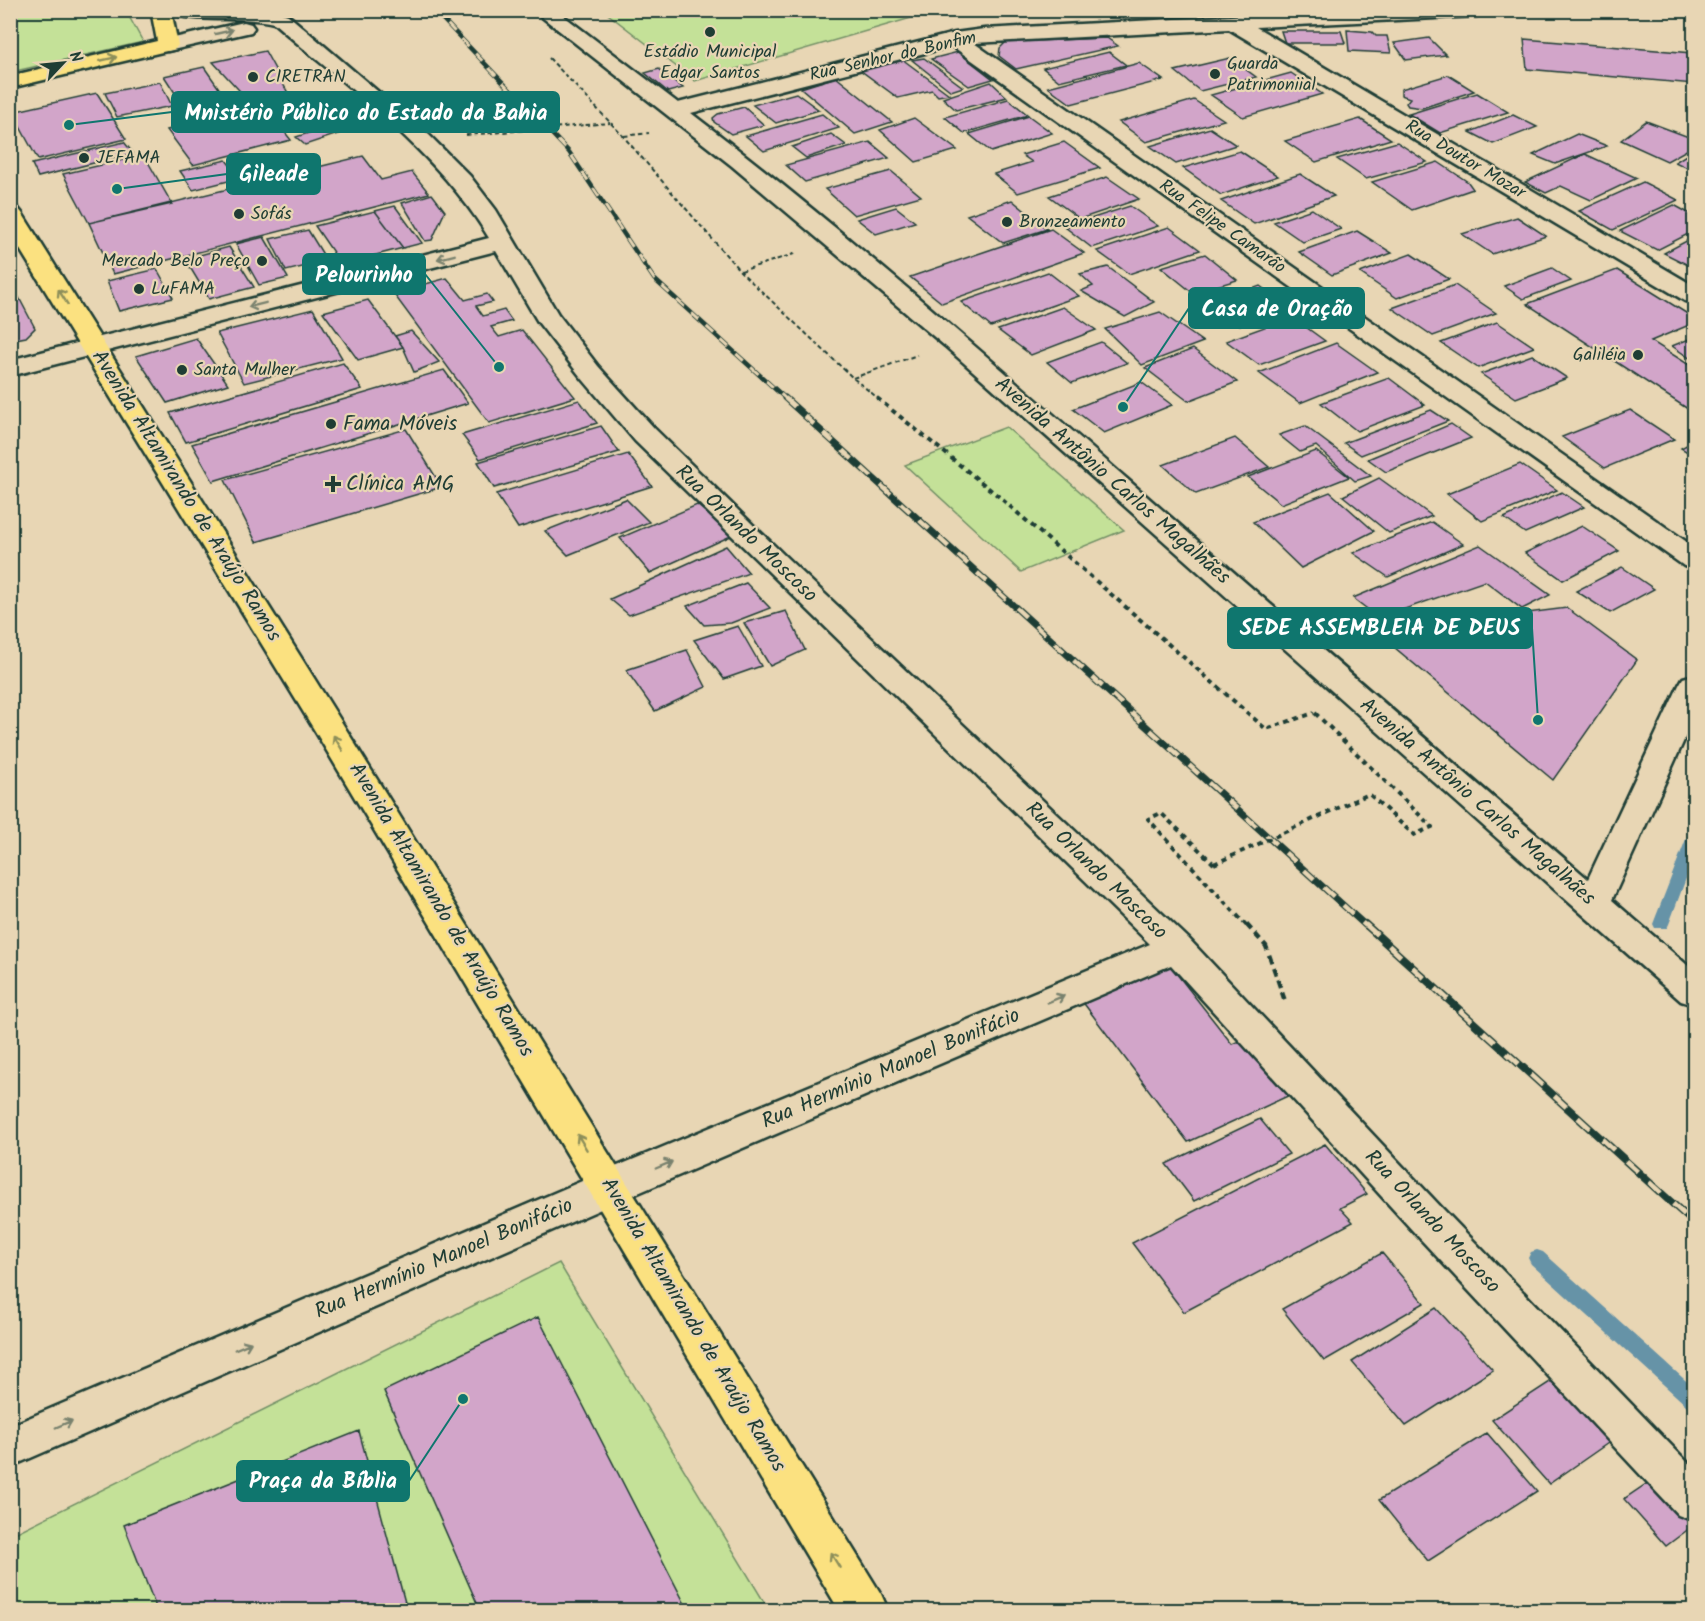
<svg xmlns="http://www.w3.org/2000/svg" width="1705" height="1621" font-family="Kalam,sans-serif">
<rect width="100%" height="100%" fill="#e8d6b4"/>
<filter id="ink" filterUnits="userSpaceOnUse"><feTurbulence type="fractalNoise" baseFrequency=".0167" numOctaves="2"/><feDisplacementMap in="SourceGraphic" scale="12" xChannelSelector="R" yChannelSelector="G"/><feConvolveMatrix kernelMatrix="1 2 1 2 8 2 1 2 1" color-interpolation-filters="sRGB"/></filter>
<g filter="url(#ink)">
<path fill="#c4e198" stroke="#728f66" stroke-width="1.5" d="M10,11H126L143,42L11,72Z
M604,11H935L695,81Z
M1006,427L1124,530L1021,572L905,465Z
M559,1263L769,1610H11V1535Z"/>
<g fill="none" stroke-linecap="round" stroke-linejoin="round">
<path fill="#6693a7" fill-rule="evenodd" d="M1694,833V857L1669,924L1667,928H1655L1653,924L1686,839L1689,835Z
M1537,1250L1543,1252L1694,1388V1409L1687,1406L1531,1264L1528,1258L1531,1252Z"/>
</g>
<path fill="#d2a5c9" stroke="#1f3d34" stroke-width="1.5" d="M1347,30L1372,32L1376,36H1387L1391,53L1349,51Z
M1281,31H1341L1345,43H1285Z
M1107,38L1118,46L1016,69L999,56L1000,48L1006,42Z
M1429,38L1446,55L1406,60L1394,43Z
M1524,39L1692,53L1694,84L1527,69Z
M265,51L288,93L250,102L213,62Z
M958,52L993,79L969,86L931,59Z
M1109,52L1126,65L1059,81L1043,68Z
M924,58L963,87L951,91L912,60Z
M1230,58L1256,77L1200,91L1175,71Z
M902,59L949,94L938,96L932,90L898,98L860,70Z
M1139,63L1163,80L1071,104L1048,87Z
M204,67L230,104L188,113L164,76Z
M659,69L683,88L668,92L645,73Z
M1291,73L1322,94L1243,117L1211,95Z
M1448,75L1474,91L1422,108L1408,106L1406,103L1410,98L1401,95V89Z
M836,77L892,122L855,134L801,88Z
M160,82L172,106L117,117L105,93Z
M991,82L1007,97L956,110L943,98Z
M97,93L126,139L38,160L12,112Z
M796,93L819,110L776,123L753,105Z
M1477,93L1508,112L1440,133L1409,114Z
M1008,99L1028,115L964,133L945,117Z
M1194,100L1224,120L1146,142L1119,122Z
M264,106L291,140L193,165L167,130Z
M744,107L764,125L731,134L714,122L713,118L718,114Z
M822,114L839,128L764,151L746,136Z
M1513,115L1537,127L1493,144L1470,132Z
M1029,116L1052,133L991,152L969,134Z
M358,117L368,124L305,145L296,137Z
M914,118L957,150L916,162L880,130Z
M1360,119L1391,139L1316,162L1285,141Z
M1646,121L1694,139V146L1667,161L1621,140Z
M1210,128L1236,145L1176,164L1150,146Z
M831,134L846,145L806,158L792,147Z
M1577,134L1607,146L1555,164L1533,155Z
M124,142L133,153L38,177L32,164Z
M870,142L889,158L805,182L786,165Z
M1064,142L1100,168L1018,193L994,174L1032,162L1022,155Z
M1397,142L1427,162L1366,179L1337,159Z
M1694,150V171L1675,162Z
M1240,151L1278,176L1221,195L1183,168Z
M1585,154L1637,178L1591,200L1561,186L1546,193L1525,182Z
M144,155L172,204L89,223L63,174Z
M363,156L381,180L412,172L429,193L113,274L89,223Z
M226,160L240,178L193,190L180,171Z
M1438,162L1468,182L1473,189L1412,210L1372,182Z
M891,171L921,196L854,215L825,189Z
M1300,174L1334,196L1254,224L1221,201Z
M1107,177L1139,199L1080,219L1049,196Z
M1643,182L1678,200L1613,230L1579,211Z
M432,194L445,211L432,240L425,241L402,203Z
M1012,200L1047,229L1003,243L967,215Z
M1674,205L1694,216V231L1657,250L1620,231Z
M395,206L422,243L403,248L375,211Z
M1130,206L1158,226L1092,248L1065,227Z
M896,207L915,222L876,234L857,219Z
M1312,209L1341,229L1303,242L1274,222Z
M375,211L403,248L341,264L315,226Z
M1517,217L1546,236L1492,254L1462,234Z
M1169,227L1200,250L1129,274L1097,251Z
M1051,229L1084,253L942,303L910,277Z
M308,230L327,261L286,271L270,239Z
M1357,231L1392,253L1332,275L1299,252Z
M264,237L288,278L259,285L236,244Z
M1694,237V268L1664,253Z
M229,247L254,287L209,299L185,259Z
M1205,254L1237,280L1193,293L1161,267Z
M1411,254L1449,279L1397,298L1360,273Z
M1108,267L1154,302L1125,317L1081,291L1093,286L1080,274Z
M1552,268L1571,281L1523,299L1504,286Z
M157,269L173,298L119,311L107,281Z
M1617,270L1694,318V323L1651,341L1694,368V413L1527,304Z
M1048,272L1079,296L991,327L961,302Z
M447,278L465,300L487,294L493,302L476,306L483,316L504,310L512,321L491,327L499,337L522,330L575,397L489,423L393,293Z
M1455,285L1496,313L1433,336L1392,308Z
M1260,286L1288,306L1240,325L1212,304Z
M16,292L35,328L26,337L10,340V293Z
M368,300L403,347L358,360L323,312Z
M1063,307L1096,330L1031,355L998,330Z
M313,309L342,358L244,383L217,333Z
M1160,312L1203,342L1142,365L1105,329Z
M1292,317L1325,341L1259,365L1226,341Z
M1497,322L1534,347L1478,368L1441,343Z
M411,331L439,362L414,372L403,347L395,336Z
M1694,337V361L1672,346Z
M196,338L228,384L167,403L136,356Z
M1101,342L1127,363L1072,383L1047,362Z
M1336,343L1377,372L1300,403L1259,373Z
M1193,349L1237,382L1188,401L1145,368Z
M1532,355L1567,378L1516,398L1481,374Z
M343,363L362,389L186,442L170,413Z
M444,370L468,403L213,481L192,444Z
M1389,378L1425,405L1357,431L1321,403Z
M1141,382L1172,405L1104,433L1073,409Z
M579,400L597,423L480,459L462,435Z
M1431,410L1448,421L1361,455L1344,443Z
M1630,410L1674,439L1605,468L1562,437Z
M1451,424L1471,438L1386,472L1368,459Z
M601,426L619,452L494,488L478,462Z
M1305,426L1371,476L1355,481L1316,446L1300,452L1279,435Z
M406,429L442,487L256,542L225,480Z
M1235,438L1269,467L1196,494L1163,465Z
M1694,441V456L1681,448Z
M1316,451L1349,477L1281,504L1248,477Z
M628,454L652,486L518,528L496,494Z
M1520,464L1557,490L1482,521L1447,494Z
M1379,478L1432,516L1389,533L1343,496Z
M1330,492L1374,531L1301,568L1253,522Z
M1562,492L1584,507L1525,533L1504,518Z
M626,499L649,522L568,555L545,531Z
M697,505L733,535L650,573L620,538Z
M1432,522L1463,544L1388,577L1353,553Z
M1582,526L1619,551L1563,580L1525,553Z
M1480,545L1550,595L1522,609L1485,581L1379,618L1353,598Z
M726,546L749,573L629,615L610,599Z
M1622,567L1654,589L1610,613L1576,591Z
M746,583L770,608L731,623L704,625L687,606Z
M1567,608L1637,660L1553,780L1376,632Z
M786,611L805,650L770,666L744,623Z
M738,626L761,666L724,679L694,640Z
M687,650L706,687L655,711L626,670Z
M1169,964L1232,1044L1244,1039L1290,1095L1188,1142L1082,1001Z
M1260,1119L1289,1154L1194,1201L1166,1164Z
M1325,1144L1367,1194L1340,1208L1353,1222L1184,1312L1132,1243Z
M1382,1253L1424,1303L1324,1361L1282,1309Z
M1436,1308L1493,1370L1406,1426L1352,1362Z
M538,1317L688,1610H480L384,1391Z
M1553,1380L1611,1441L1549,1484L1492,1420Z
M359,1431L407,1610H157L124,1525Z
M1487,1433L1537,1491L1428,1561L1379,1500Z
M1652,1480L1694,1525L1666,1546L1624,1499Z"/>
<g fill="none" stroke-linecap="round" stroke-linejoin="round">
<g stroke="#1f3d34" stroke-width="5">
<path id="minor" d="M169,10H272L288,15L429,135L470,176L496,210L558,314L598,366L655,429L788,559L1188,938L1441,1207L1694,1469V1521L1678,1515L1413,1231L1171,965L624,1199L10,1467V1426L596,1175L1150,944L635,441L580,376L538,322L496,251L10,376V360L489,238C439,153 348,88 274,23C241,15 206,23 172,14Z
M533,10H556L678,103L955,33L984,29L1347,10H1486L1483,14L1476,16L1256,27L1694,286V303L1685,301L1229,29L974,43L1694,547V569L1684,566L952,46L691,113C842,228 984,354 1127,479C1280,613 1433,746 1588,879L1679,685L1683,678L1694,675V718L1612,900L1694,971V1005L1681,1001L1581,913L945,346L732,166Z
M244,22L251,24L254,28L251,32L168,51L161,49L158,45L161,41Z"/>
</g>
<g stroke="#1f3d34" stroke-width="5">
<path id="major" d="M151,10H171L178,45L175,49L10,88V76L157,41Z
M10,206L18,208L22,213L339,718L881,1594L888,1610H839L315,731L10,233Z"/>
</g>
<path stroke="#1f3d34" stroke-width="2" stroke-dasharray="4.5 3" stroke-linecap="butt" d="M549,58L623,136L740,271L853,378L879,399
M466,135L610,123
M624,136L649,133
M741,271L797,253
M853,378L917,355"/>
<path stroke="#1f3d34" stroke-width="4" stroke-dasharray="5 4.5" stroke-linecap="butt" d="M877,398L997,495L1266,729L1314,713
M1315,713L1432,827L1414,835L1369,794
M1214,864L1161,813L1148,819L1247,926"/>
<path stroke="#1f3d34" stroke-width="4.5" stroke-dasharray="8 5" stroke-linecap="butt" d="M1246,924L1266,946L1285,1001"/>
<use href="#minor" fill="#e8d6b4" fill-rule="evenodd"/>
<use href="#major" fill="#fbe180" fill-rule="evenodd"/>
<g stroke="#1f3d34" stroke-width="4.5">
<path id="rail-far2" d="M434,10L569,152L654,279L786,399"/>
</g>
<g stroke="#1f3d34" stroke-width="7">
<path id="rail-far1" d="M785,398L1366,926"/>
</g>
<g stroke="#1f3d34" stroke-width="8">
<path id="rail" d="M1365,924L1694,1223"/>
</g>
<use href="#rail-far2" stroke="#e8d6b4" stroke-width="3" stroke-dasharray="10" stroke-linecap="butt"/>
<use href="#rail-far1" stroke="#e8d6b4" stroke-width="4.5" stroke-dasharray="13" stroke-linecap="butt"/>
<use href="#rail" stroke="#e8d6b4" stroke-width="5" stroke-dasharray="16" stroke-linecap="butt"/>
<path stroke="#1f3d34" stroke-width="4" stroke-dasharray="5 4.5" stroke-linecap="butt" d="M1214,864L1369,794"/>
</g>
<defs><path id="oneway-shaft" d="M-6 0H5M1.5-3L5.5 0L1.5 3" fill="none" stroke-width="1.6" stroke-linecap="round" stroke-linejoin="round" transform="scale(1.5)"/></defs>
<g stroke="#79826e">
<use href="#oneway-shaft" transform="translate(224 32) rotate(-13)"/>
<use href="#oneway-shaft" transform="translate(446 257) rotate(166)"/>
<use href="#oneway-shaft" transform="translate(257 305) rotate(166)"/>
<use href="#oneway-shaft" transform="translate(1056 999) rotate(-23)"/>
<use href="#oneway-shaft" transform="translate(664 1165) rotate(-23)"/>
<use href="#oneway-shaft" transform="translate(243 1346) rotate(-23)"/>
<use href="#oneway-shaft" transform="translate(64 1424) rotate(-23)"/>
</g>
<g stroke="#8d8f5a">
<use href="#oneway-shaft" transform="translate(108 59) rotate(-13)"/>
<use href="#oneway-shaft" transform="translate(63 297) rotate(-122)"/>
<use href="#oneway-shaft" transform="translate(338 743) rotate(-121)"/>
<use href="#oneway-shaft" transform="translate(582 1142) rotate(-121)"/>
<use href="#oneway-shaft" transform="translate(835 1560) rotate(-121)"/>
</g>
</g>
<g fill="#1f3d34" stroke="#e8d6b4" stroke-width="2">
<circle cx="710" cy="32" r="6"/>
<circle cx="1215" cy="74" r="6"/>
<circle cx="253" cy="77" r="6"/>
<circle cx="84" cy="158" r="6"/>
<circle cx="239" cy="214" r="6"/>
<circle cx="1007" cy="222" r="6"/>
<circle cx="262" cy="261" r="6"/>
<circle cx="139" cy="289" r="6"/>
<circle cx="1638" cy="355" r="6"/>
<circle cx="182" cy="370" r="6"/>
<circle cx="331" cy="424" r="6"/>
<path d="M330 475h6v6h6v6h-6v6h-6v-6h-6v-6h6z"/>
</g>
<g text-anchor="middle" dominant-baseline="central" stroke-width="4.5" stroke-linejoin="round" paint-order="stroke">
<g font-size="18" fill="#1f3d34" stroke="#e8d6b4" text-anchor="start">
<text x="710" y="52" text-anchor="middle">Estádio Municipal<tspan x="710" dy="21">Edgar Santos</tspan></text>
<text x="1227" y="64">Guarda<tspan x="1227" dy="21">Patrimoniial</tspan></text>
<text x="265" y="77">CIRETRAN</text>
<text x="96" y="158">JEFAMA</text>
<text x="251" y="214">Sofás</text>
<text x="1019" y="222">Bronzeamento</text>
<text x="250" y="261" text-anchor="end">Mercado Belo Preço</text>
<text x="151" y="289">LuFAMA</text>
<text x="1626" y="355" text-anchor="end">Galiléia</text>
<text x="194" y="370">Santa Mulher</text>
</g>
<g font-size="18" fill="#1f3d34" stroke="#e8d6b4">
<text transform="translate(893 57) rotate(-13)">Rua Senhor do Bonfim</text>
<text transform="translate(1465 160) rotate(31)">Rua Doutor Mozar</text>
<text transform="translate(1222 227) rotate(35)">Rua Felipe Camarão</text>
</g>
<g font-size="21" fill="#1f3d34" stroke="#e8d6b4" text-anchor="start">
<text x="343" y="424">Fama Móveis</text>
<text x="346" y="484">Clínica AMG</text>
</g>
<g font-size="21" fill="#1f3d34" stroke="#e8d6b4">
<text transform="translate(1112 481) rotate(41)">Avenida Antônio Carlos Magalhães</text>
<text transform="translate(186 496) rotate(58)">Avenida Altamirando de Araújo Ramos</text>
<text transform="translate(746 534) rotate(44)">Rua Orlando Moscoso</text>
<text transform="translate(1477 802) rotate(41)">Avenida Antônio Carlos Magalhães</text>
<text transform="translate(1096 871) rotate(44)">Rua Orlando Moscoso</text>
<text transform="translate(441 910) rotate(59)">Avenida Altamirando de Araújo Ramos</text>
<text transform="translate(891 1069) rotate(-23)">Rua Hermínio Manoel Bonifácio</text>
<text transform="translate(1432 1222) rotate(47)">Rua Orlando Moscoso</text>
<text transform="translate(444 1259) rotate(-23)">Rua Hermínio Manoel Bonifácio</text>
<text transform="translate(693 1325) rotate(59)">Avenida Altamirando de Araújo Ramos</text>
</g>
</g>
<path fill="none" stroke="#0f766e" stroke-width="2" d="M69 125L172 112M117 189L227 174M499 367L425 274M1123 407L1189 308M1538 720L1532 628M463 1399L409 1481"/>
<g fill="#0f766e" stroke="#e8d6b4" stroke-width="2">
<circle cx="69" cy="125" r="6"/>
<circle cx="117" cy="189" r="6"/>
<circle cx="499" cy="367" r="6"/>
<circle cx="1123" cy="407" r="6"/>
<circle cx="1538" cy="720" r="6"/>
<circle cx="463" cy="1399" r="6"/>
</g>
<g fill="#0f766e" stroke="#0f766e" stroke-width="2">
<rect x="172" y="92" width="387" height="40" rx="6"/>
<rect x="227" y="154" width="93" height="40" rx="6"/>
<rect x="303" y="254" width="122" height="40" rx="6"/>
<rect x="1189" y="288" width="175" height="40" rx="6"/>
<rect x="1228" y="608" width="304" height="40" rx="6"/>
<rect x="237" y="1461" width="172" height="40" rx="6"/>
</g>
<g font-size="22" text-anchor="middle" font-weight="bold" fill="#fff">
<text x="366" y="120">Mnistério Público do Estado da Bahia</text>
<text x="274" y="181">Gileade</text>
<text x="364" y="282">Pelourinho</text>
<text x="1277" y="316">Casa de Oração</text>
<text x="1380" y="635">SEDE ASSEMBLEIA DE DEUS</text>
<text x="323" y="1488">Praça da Bíblia</text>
</g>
<rect width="1705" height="1621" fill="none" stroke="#e8d6b4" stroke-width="36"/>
<rect x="18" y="18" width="1669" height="1585" fill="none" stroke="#1f3d34" stroke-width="2" filter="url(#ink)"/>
<g transform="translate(63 63) rotate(64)" stroke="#e8d6b4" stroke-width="4.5" paint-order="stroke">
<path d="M0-4.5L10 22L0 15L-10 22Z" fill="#1f3d34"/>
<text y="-9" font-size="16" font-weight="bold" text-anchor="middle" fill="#1f3d34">N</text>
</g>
</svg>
